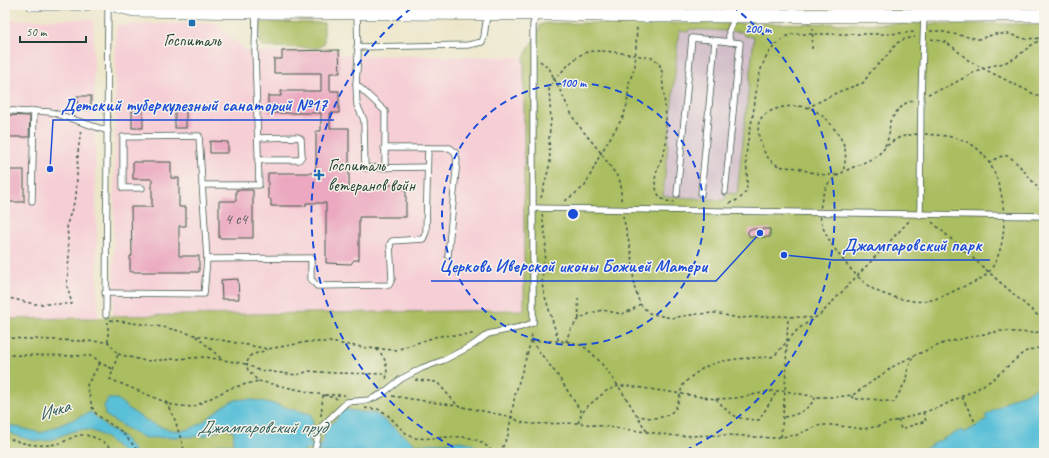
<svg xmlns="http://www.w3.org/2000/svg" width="1049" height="458" viewBox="0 0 1049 458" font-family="Caveat,sans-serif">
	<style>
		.built { fill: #f6cfd6 }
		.industrial { fill: #d1bdc9 }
		.green { fill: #aabd61; stroke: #647d4a; fill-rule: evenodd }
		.water { fill: #5ac0d8; stroke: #3c7e86 }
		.building { fill: #eba8c0 }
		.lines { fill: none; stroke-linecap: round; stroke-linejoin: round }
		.service-casing { stroke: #3e564a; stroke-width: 7 }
		.minor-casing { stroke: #3e564a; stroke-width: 12 }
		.tertiary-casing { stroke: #3e564a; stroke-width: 14 }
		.path { stroke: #3e564a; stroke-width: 1.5; stroke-dasharray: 3 3; stroke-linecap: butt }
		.service { stroke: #fff; stroke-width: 5.5 }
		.minor { stroke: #fff; stroke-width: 11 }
		.tertiary { stroke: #fff; stroke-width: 13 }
		.ring { fill: none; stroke: #1d4ed8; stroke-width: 2; stroke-dasharray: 7 5 }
		.poi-dot { fill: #1f6fb2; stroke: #f7f3e8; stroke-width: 1.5 }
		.labels { text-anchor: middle; stroke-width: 3; stroke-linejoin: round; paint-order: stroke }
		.number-label { font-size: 15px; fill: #525857 }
		.poi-label { font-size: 17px; fill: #1f3d34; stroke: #f7f3e8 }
		.water-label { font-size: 18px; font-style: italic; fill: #2e5e5d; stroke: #f7f3e8 }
		.centre { fill: #1d4ed8; stroke: #f7f3e8; stroke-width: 2 }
		.ring-label { font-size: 12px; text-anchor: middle; font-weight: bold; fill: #1d4ed8; stroke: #f7f3e8; stroke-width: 3; stroke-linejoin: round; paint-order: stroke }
		.leader { fill: none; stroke: #1d4ed8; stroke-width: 1.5 }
		.callout-dot { fill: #1d4ed8; stroke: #f7f3e8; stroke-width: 1.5 }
		.callout-label { font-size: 18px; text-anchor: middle; font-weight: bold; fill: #1d4ed8; stroke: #f7f3e8; stroke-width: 3; stroke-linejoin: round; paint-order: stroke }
	</style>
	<rect width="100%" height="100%" fill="#f7f3e8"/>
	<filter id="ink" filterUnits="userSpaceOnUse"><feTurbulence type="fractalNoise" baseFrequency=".025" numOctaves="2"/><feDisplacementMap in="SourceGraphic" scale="8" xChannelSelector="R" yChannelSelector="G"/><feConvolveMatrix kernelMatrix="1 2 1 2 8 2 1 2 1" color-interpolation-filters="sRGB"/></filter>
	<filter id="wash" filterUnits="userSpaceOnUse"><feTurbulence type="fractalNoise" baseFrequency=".012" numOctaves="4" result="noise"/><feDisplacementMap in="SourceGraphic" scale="16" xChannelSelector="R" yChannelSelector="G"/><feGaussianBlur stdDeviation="0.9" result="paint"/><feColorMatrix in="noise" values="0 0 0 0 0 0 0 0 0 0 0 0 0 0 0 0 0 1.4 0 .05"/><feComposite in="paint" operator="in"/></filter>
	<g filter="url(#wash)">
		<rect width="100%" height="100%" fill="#ece6c9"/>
		<g class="built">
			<polygon points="93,19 98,318 5,319 5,20"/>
			<polygon points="215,23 246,51 358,55 524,57 524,310 113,316 116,25"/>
		</g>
		<polygon class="industrial" points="689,29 742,32 745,36 754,37 737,194 724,200 663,196 679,31"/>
		<g class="green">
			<polygon points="553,5 637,5 632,8 564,8"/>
			<polygon points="260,22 324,23 324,44 318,48 263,47 260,42"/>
			<path d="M 547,23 L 1044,24 L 1044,453 L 5,453 L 5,319 L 98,318 L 113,316 L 524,310 L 524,57 L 538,32 L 540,25 ZM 689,29 L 742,32 L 745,36 L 754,37 L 737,194 L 728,193 L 724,200 L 663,196 L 679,31 L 688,32 Z"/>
		</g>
		<g class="water">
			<path d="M 1044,385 L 1044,453 L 910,453 C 925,451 932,444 945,438 C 950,435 956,433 962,430 L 964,433 L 987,420 L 985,416 L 1011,399 Z"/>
			<path d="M 108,399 L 117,399 C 137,416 171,442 198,425 C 211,418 221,404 236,400 C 257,396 290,410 311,414 L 313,423 L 309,444 L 322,446 L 325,429 L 337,419 L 342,409 L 376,414 L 416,445 L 461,441 L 470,443 L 480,449 L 481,453 L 323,453 L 322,452 L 308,449 L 305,450 L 304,453 L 247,453 L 244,452 L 196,453 L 206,452 L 214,446 L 223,443 L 229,445 L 233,443 L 234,432 L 226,427 L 205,436 L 146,438 L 134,433 L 105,415 L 104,406 Z"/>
			<path d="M 91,412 L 104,425 L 123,437 L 136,453 L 123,453 C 111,440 93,425 74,431 C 63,434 51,442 38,441 C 27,440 15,435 5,431 L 5,424 L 41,433 Z"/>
		</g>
		<g id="blocks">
			<g class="building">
				<polygon points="339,50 340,73 330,73 330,91 339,91 339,113 330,113 330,128 349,128 349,189 371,189 371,185 403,185 403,189 406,192 406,217 359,217 359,260 354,260 351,264 326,263 326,203 306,203 306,206 271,206 271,200 268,197 268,173 316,173 316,131 321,131 321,113 268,113 268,96 281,96 281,91 321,91 321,73 274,73 274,59 282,59 282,51"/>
				<polygon points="77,96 91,96 91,110 78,110"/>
				<rect x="175" y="110" width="11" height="18"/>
				<rect x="132" y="111" width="11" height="17"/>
				<polygon points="5,115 30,116 29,137 5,137"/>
				<polygon points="210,141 228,142 228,153 210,153"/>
				<polygon points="133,162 171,162 171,178 179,178 179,207 186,207 186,226 179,226 179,256 199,256 199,272 130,272 130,256 132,256 131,207 152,207 152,179 133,179"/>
				<rect x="5" y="170" width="19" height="32"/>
				<polygon points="236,190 253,190 253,238 219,238 219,201 236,201"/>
				<polygon points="750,229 770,229 770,237 750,237 748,234 748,231"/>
				<polygon points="238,279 239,299 222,299 221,280"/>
			</g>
		</g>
	</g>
	<g filter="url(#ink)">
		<use href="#blocks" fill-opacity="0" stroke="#3e564a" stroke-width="1"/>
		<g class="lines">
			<g class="service-casing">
				<g id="service">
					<polyline points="858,5 861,16"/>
					<polyline points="357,13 358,55 356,84 357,105 364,120 365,168 427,167"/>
					<polyline points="729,42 729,31 736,15 737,5"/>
					<polyline points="357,47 468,45 482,42 484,37 487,14"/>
					<polyline points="356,84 385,111 385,167"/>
					<polyline points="5,110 25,112 34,111"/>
					<polyline points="258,138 298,137 301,139 302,156 299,160 258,160"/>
					<polyline points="384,148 450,148 455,152 457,160 448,256"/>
					<polyline points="202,185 259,185 255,50 256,12"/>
					<polyline points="142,188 123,188 123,137 199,136 207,259 311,258 311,279 317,286 389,285 392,279 390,244 392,241 423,239 426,232 428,148"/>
					<polyline points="677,194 692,38 740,43 725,192"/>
					<polyline points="701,194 715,41"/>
					<polyline points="32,201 34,111 51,112 108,131"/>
					<polyline points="533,208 1044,216"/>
					<polyline points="920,215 921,96 924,16"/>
					<polyline points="105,293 204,294 207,259"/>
					<polyline points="106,315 108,5"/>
					<polyline points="314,453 320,428 347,402 369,400 382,394 401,379 422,368 444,360 473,345 488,334 521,327 533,323 533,24 537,14"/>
				</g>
			</g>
			<g class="minor-casing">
				<g id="minor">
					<polyline points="32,5 87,5"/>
					<polyline points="641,5 642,16"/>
				</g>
			</g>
			<g class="tertiary-casing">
				<polyline id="tertiary" points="114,5 134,10 256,12 558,14 642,16 1044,15"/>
			</g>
			<g class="path">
				<polyline points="930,31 938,31 979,39 995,34 1008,34 1026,39 1044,38"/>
				<polyline points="931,39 945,42 953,47 968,60 982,68 1044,99"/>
				<polyline points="812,49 813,27"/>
				<polyline points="540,61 549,68 575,121 601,153 619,179 621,184 621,202"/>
				<polyline points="928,94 947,87 982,68 1004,63 1015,58 1033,44 1044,38"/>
				<polyline points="807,108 838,92 863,83 872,70 884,59 897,43 905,39 915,37"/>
				<path d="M 925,134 C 939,135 956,136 969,143 C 1007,163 1015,242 988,273 C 979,282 966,285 956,290 C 942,297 929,303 913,301 C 899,299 881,295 870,287 C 852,274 830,246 822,225 C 818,213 821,195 828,184 C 840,170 859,166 875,157 C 880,154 883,149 888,145 C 899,135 911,134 925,134 Z"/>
				<polyline points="885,146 889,136 890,121 897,111 906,103 913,100"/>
				<path d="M 989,163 C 994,160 1000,155 1007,156 C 1016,158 1036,187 1044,195"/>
				<path d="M 837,175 C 830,175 822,175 815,173 C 809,172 804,170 798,168 C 792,167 785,168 779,166 C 771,163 764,154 762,146 C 759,138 757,130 759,122 C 765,106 799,103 812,109 C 821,114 827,119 833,127 C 846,145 848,150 843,172"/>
				<path d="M 541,198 L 550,163 L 549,138 L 551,120 L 549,89 L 554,79 C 563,71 572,60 582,54 C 595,46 637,56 653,58 L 659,63 L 662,72 C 663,95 668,120 666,143 C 664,159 650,175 657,191 C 659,199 666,202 674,202"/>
				<polyline points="565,201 585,186 601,153 623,117 627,105 629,83 635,66 637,26"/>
				<path d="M 729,203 C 736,201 743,198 746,191 C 749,182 746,167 746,157 C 747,143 750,129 753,115 C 758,82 757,52 791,34 L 887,34 L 916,32"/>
				<polyline points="542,214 546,240 545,253 542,280 543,290 559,342"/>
				<polyline points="623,216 632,256 634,286 640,304 649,313 671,318 697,314 715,313 738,318 779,316 814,318"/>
				<polyline points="932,222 1044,321"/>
				<polyline points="5,297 34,304 72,304 67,286 69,255 67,224 76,197 78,152 81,129"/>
				<polyline points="578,298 579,319"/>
				<polyline points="110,320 163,327 195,335 268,349 308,342 330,342 367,348 396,350 438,336 475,334"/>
				<polyline points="196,336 223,360"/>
				<polyline points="5,338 108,342 118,354 110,379 172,405 193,407 231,388 258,381"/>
				<path d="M 531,341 C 547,342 565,339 580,345 C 601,353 634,411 647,432"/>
				<polyline points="531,341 558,376 582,413"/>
				<polyline points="108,342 108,322"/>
				<polyline points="566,342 570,330 579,319 591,313 602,310 622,314 632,310 640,304"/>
				<path d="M 376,349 C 387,357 388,369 386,381"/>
				<polyline points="118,354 145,361 206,357 246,364 251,355 267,350"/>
				<polyline points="5,355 93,356 100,363 113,369"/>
				<polyline points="100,363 87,385 92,407 97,415 122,432 140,453"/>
				<polyline points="415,380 437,382 458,406"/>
				<polyline points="323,395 338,399"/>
				<polyline points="325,395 345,395"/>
				<polyline points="392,396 458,406 512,417 520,422 531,424 578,423 677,436 730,435 772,438 797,435 812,428 821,425 832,425 864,429 879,426 940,407 977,389 992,380 1023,353 1029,350 1044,347"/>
				<polyline points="851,396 854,399 871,399 894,402 906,381 907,372 913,356"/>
				<polyline points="962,397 976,424"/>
				<path d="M 716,399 C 732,416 734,419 759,420 L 777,391"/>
				<polyline points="166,402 175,420 185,453"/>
				<path d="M 365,408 C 369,409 376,408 380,410 C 392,415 403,436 416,438 C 442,441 474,427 493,453"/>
				<path d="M 636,415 C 649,419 670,421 677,405 C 680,399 680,391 683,385 C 688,378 700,370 707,366 C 727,358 750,358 771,357 L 775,355 L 798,329 L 822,313 L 909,221"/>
				<polyline points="321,416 323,395 258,381 248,370 246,364 258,370 297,375 309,371 333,373 387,374"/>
				<path d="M 784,417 C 798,415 808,410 816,397"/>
				<polyline points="898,420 901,429 926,421 923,412"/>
				<polyline points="578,423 582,413 588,406 606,391 618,386 629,386 716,399 737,398 772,391 785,391 816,397 837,397 853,395 894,366 913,356 944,343 974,336 1000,331 1033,333 1044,331"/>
				<path d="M 5,437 C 22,444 41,448 60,443 C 67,441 76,434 83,435 C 97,436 107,444 118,453"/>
				<polyline points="781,437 785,391 788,317"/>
				<polyline points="500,453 508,435 515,395 531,341 532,332"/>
			</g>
			<use href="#service" class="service"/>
			<use href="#minor" class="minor"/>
			<use href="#tertiary" class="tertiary"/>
		</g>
	</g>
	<g class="ring">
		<circle cx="573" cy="214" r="131"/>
		<path d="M464 452A262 262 0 0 1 414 6M732 6A262 262 0 0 1 682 452"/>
	</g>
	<g class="poi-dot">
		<rect x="188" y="19" width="8" height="8" rx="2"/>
		<path d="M317 169h4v4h4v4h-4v4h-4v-4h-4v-4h4z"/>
	</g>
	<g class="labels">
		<g class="number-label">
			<text x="236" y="224">4 с4</text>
		</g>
		<g class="poi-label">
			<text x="192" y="46">Госпиталь</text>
			<text x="328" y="171" text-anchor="start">Госпиталь<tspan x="328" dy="20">ветеранов войн</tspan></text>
		</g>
		<g class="water-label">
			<text transform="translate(54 410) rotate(-18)" y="6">Ичка</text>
			<text x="262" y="433">Джамгаровский пруд</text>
		</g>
	</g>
	<circle cx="573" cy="214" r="6" class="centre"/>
	<g class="ring-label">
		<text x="758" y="33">200 m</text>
		<text x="573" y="87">100 m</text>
	</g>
	<path class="leader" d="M50 169L53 120H334M784 255L834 260H990M760 233L716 281H431"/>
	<g class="callout-dot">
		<circle cx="50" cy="169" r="4"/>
		<circle cx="784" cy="255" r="4"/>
		<circle cx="760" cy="233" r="4"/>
	</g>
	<g class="callout-label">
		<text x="194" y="111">Детский туберкулезный санаторий №17</text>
		<text x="912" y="251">Джамгаровский парк</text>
		<text x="573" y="272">Церковь Иверской иконы Божией Матери</text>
	</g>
	<rect width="1049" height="458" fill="none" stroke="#f7f3e8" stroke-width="20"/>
	<path d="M20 36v6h66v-6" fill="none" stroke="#1f3d34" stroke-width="2"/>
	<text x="26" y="36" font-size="12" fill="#1f3d34" stroke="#f7f3e8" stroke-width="3" paint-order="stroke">50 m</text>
</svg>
